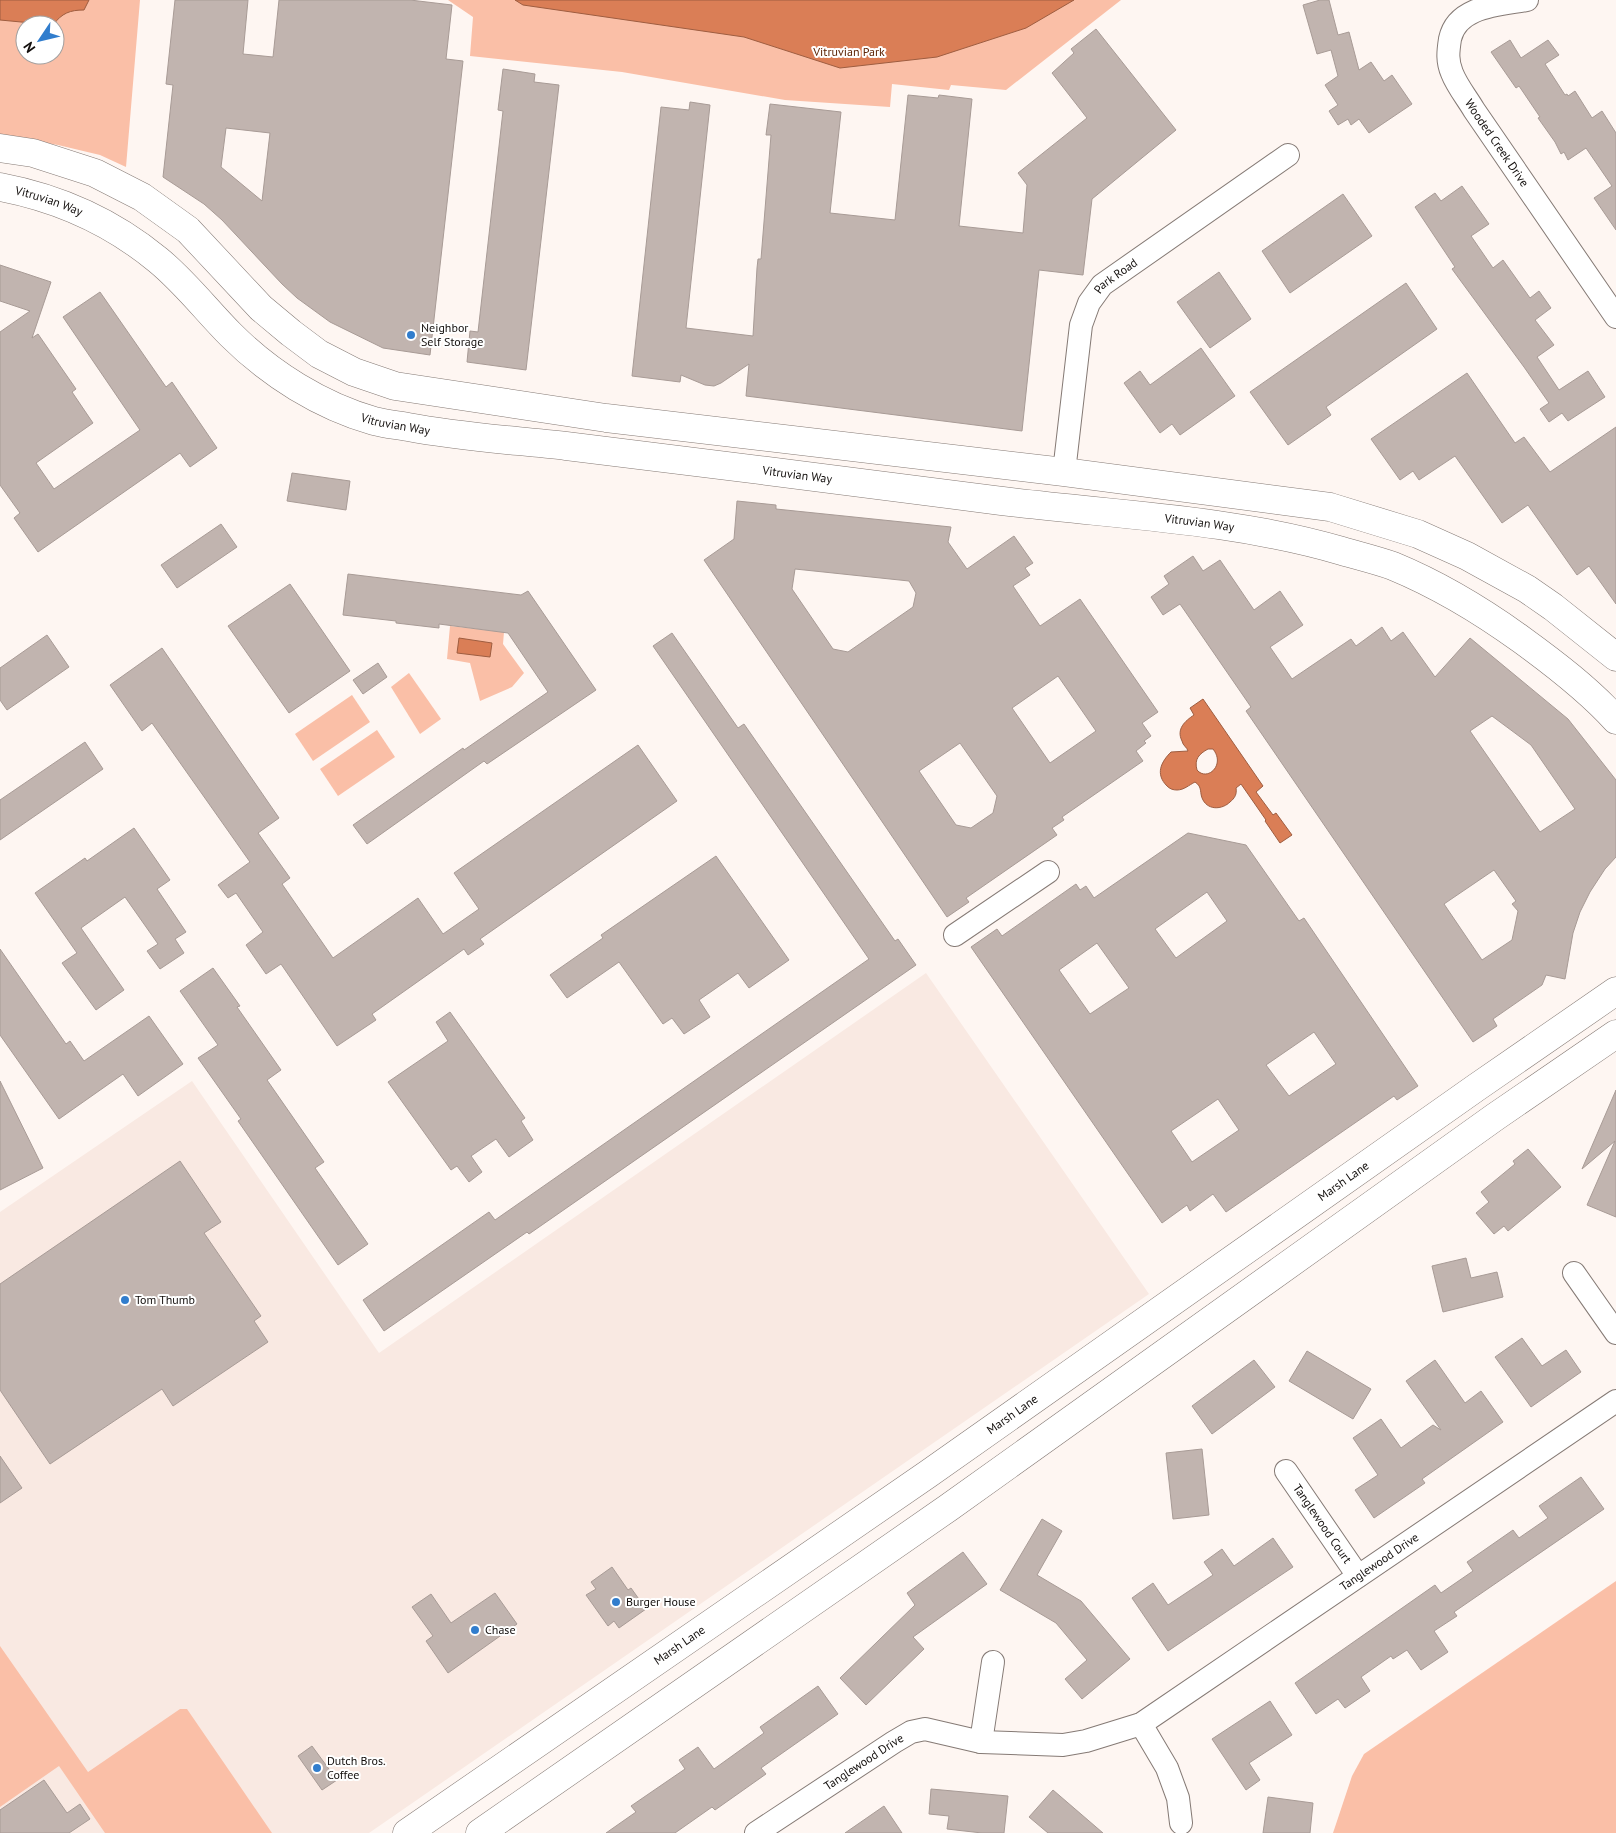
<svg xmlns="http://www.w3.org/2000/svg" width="1616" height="1833" viewBox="0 0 1616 1833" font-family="'PT Sans',sans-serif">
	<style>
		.built { fill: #f9e9e2 }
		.green { fill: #fabfa7; fill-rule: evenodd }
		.water { fill: #da7e56; stroke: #9e5d40; fill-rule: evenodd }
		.building { fill: #c1b4af; stroke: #a89b96; fill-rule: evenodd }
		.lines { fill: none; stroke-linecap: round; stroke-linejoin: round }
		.minor-casing { stroke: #857a75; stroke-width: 24 }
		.major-casing { stroke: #857a75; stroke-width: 29 }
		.minor { stroke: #fff; stroke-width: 22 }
		.major { stroke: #fff; stroke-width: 28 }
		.poi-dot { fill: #317dcd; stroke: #fff; stroke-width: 2 }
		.labels { text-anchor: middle; stroke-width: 4; stroke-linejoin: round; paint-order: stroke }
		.park-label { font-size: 12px; fill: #5d2304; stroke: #fff }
		.street-label { font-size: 12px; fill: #130f0d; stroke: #fff }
		.poi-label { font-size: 12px; fill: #130f0d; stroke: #fff; text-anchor: start }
	</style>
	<rect width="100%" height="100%" fill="#fef6f2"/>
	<polygon class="built" points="926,973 1149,1294 369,1833 0,1833 0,1212 192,1081 379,1353"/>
	<g class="green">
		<path d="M 0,0 L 140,0 L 126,167 L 100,155 L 58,145 L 0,135 ZM 25,25 L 55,25 L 55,55 L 25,55 Z"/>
		<polygon points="448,0 1121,0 1006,90 951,85 949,90 892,84 890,107 785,100 622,72 470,56 473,17"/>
		<polygon points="450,626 504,632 503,644 524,673 512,687 480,701 470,663 447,659"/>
		<polygon points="409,673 441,719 420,734 391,687"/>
		<polygon points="352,695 370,722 313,761 295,734"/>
		<polygon points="377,730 395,757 338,796 320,769"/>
		<polygon points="1616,1581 1616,1833 1333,1833 1352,1776 1364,1754"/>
		<polygon points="0,1646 88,1772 180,1709 187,1709 272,1833 105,1833 59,1766 0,1807"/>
	</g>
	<g class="water">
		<path d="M 0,0 L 89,0 L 84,10 C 70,10 62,13 53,25 L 0,20 Z"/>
		<polygon points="515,0 1074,0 1026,28 937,57 840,68 744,37 523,5"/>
		<polygon points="459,638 492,643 490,657 457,653"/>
		<path d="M 1203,699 L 1263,786 L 1256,792 L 1273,815 L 1276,813 L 1292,835 L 1280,843 L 1265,821 L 1266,820 L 1241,784 L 1236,788 C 1237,794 1235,798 1230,802 C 1223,809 1209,811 1203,800 C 1199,793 1203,787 1195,782 C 1189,785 1184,790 1177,790 C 1173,790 1170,789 1167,786 C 1155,774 1161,762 1171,752 L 1188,751 C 1187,747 1183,746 1182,741 C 1176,729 1185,721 1194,715 L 1190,708 ZM 1208,749 L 1213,749 C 1226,765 1207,782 1197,770 C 1194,759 1199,754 1208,749 Z"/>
	</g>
	<g class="building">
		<path d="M 175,0 L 248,0 L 243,54 L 273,57 L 279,0 L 410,0 L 452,5 L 446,59 L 463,61 L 430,355 L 383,348 L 330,322 L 297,298 L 282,284 L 222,220 L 204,204 L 163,177 L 173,85 L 166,84 ZM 226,128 L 270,133 L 262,201 L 221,167 Z"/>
		<polygon points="1320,0 1329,0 1338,35 1349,32 1359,70 1371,62 1384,81 1392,75 1412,104 1369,133 1359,119 1351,125 1348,119 1338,125 1329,111 1338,105 1325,85 1338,76 1331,50 1317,54 1303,5"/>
		<polygon points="1096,29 1176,130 1092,199 1083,275 1039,270 1022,431 746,396 749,364 721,383 714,386 705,385 681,375 680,382 632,376 661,107 689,110 690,102 710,105 686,328 753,336 757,268 758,259 761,259 771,135 766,135 770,104 841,112 830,213 895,220 908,95 938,98 939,95 972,99 959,226 1023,233 1027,185 1018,173 1087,118 1052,73 1074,53 1071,49"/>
		<polygon points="1510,40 1521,58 1548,40 1559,55 1545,64 1565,95 1567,94 1568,96 1575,91 1592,118 1602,111 1616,133 1616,230 1594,198 1612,186 1586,148 1568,160 1564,152 1561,154 1555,142 1538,118 1540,117 1519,86 1516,88 1491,52"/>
		<polygon points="503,69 535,74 534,82 559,85 526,370 467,362 470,331 478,332 503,111 498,110"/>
		<polygon points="1462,186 1489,224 1471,236 1493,268 1503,260 1530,298 1539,291 1551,308 1535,320 1554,345 1537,357 1559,390 1588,371 1605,397 1568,421 1562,413 1549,422 1540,409 1549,403 1524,367 1452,269 1455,267 1415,207 1435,193 1441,201"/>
		<polygon points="1343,194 1372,236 1290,293 1262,251"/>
		<polygon points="0,265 51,282 32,338 38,334 76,389 72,392 93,423 36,463 54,489 140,430 63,317 100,292 166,387 172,382 217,448 190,467 180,453 38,552 14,518 20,513 0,485 0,332 30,311 0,301"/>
		<polygon points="1219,272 1251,319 1210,348 1177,302"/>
		<polygon points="1406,283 1437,329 1326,407 1331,415 1288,445 1250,392"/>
		<polygon points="1201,348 1235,396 1180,435 1172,424 1160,433 1124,383 1140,371 1150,385"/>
		<polygon points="1467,373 1515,443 1524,437 1550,472 1616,427 1616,604 1589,566 1577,575 1528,505 1502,523 1455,456 1419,480 1413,471 1400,480 1371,439"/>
		<polygon points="292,473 350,481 346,510 287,501"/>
		<path d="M 737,501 L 776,505 L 776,509 L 951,527 L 948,542 L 967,569 L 1014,536 L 1033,563 L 1025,568 L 1030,575 L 1013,586 L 1040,626 L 1080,599 L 1158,712 L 1142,723 L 1151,736 L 1144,741 L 1146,743 L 1136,751 L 1143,761 L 1062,817 L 1064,820 L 1052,828 L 1057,835 L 966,898 L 969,902 L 947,917 L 704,560 L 734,539 ZM 795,569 L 909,581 L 916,593 L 913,607 L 848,652 L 833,649 L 792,589 ZM 1058,676 L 1096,731 L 1050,763 L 1012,708 ZM 960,743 L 997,796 L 993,813 L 971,828 L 956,825 L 919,771 Z"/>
		<polygon points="221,524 237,547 177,588 161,565"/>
		<path d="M 1193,556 L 1203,571 L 1220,560 L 1254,610 L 1280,591 L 1303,625 L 1270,647 L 1292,679 L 1351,639 L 1356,646 L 1382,627 L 1391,641 L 1403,632 L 1435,677 L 1470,638 L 1568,719 L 1616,780 L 1616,857 L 1605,869 L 1590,892 L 1580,912 L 1573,933 L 1565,979 L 1546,975 L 1542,985 L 1493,1019 L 1497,1026 L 1473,1042 L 1246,711 L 1251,707 L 1180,604 L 1163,615 L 1151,597 L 1169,584 L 1164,576 ZM 1492,716 L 1531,745 L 1575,809 L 1540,832 L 1470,731 ZM 1494,870 L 1516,901 L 1512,904 L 1518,911 L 1512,940 L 1482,960 L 1444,904 Z"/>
		<polygon points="348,574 521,595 528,591 596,690 487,764 484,761 367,844 353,825 463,748 464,750 548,692 508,633 439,624 439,628 396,623 396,621 343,615"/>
		<polygon points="290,584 350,671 289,713 228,626"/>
		<polygon points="672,633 738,728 744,724 895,941 898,939 916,965 529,1234 527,1232 384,1331 363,1300 489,1212 495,1220 869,959 653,646"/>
		<polygon points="47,635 69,667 7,710 0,700 0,668"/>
		<polygon points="162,648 279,818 258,833 290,878 282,884 333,958 418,898 443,934 479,909 454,873 638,745 677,801 480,939 484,944 468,955 464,949 372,1014 376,1020 337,1046 281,964 266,974 246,945 263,932 236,893 228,898 218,885 250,862 152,723 142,731 110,685"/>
		<polygon points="378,663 387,677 363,694 353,680"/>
		<polygon points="85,742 103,769 0,840 0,800"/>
		<polygon points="134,828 170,880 157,889 186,932 175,939 184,953 160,969 147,951 158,944 125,897 81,928 124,990 96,1010 62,963 77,953 35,893 85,858 87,861"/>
		<path d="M 1188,833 L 1246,845 L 1299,921 L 1304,918 L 1418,1086 L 1397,1100 L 1394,1096 L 1226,1212 L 1213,1194 L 1190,1211 L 1187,1205 L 1162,1223 L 971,947 L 997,929 L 1002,936 L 1076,884 L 1080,890 L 1086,886 L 1094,898 ZM 1207,892 L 1227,921 L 1176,958 L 1155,929 ZM 1097,943 L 1129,988 L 1090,1014 L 1059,970 ZM 1314,1032 L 1336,1064 L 1289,1096 L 1266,1065 ZM 1218,1099 L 1239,1130 L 1192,1162 L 1171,1131 Z"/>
		<polygon points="716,856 789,960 749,988 738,973 699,1000 710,1017 684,1034 672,1018 663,1024 619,962 567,998 550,975 603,938 601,935"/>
		<polygon points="0,949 66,1044 70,1041 84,1061 149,1016 183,1064 138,1096 123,1074 59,1119 0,1035"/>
		<polygon points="213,968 240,1006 237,1007 281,1070 267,1080 324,1162 315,1168 368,1244 338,1265 238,1121 241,1119 198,1058 218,1045 180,991"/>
		<polygon points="450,1012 525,1118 521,1121 533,1140 509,1157 496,1139 471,1156 482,1172 469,1182 457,1166 451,1170 388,1082 448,1041 436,1022"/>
		<polygon points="0,1081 43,1168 0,1190"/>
		<polygon points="1616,1090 1616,1217 1587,1205 1615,1141 1582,1169"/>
		<polygon points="1528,1149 1561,1187 1508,1231 1504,1226 1494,1234 1476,1213 1489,1202 1481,1192 1515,1164 1513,1161"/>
		<polygon points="180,1161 221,1222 204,1233 261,1316 254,1321 268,1342 173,1406 162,1389 50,1464 0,1390 0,1284"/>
		<polygon points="1466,1258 1471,1278 1497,1272 1503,1297 1443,1312 1432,1266"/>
		<polygon points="1522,1338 1542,1366 1566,1350 1581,1372 1531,1407 1495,1357"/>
		<polygon points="1307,1351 1371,1389 1353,1419 1289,1381"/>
		<polygon points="1254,1360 1275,1387 1212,1434 1192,1406"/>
		<polygon points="1435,1360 1465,1403 1481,1391 1503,1422 1422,1479 1425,1483 1374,1518 1355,1490 1378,1475 1353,1438 1381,1419 1401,1448 1433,1425 1441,1430 1406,1381"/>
		<polygon points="1202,1449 1209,1515 1173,1519 1166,1453"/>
		<polygon points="0,1456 22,1488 0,1503"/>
		<polygon points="1581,1477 1604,1509 1454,1612 1457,1616 1434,1631 1448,1652 1421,1670 1407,1650 1393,1659 1391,1656 1361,1677 1370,1691 1345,1708 1338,1699 1316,1714 1295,1683 1435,1585 1441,1593 1473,1571 1467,1562 1513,1530 1519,1538 1548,1518 1539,1506"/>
		<polygon points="1042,1519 1062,1531 1037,1575 1081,1601 1130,1659 1082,1699 1065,1679 1087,1660 1056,1623 1000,1590"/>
		<polygon points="1273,1538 1293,1567 1168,1651 1132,1598 1153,1583 1168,1605 1213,1575 1204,1562 1222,1549 1234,1566"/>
		<polygon points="963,1552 987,1584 913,1637 924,1649 866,1705 840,1678 915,1605 907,1593"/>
		<polygon points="612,1567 628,1590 631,1588 646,1609 619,1628 614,1621 608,1626 586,1595 596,1589 591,1582"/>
		<polygon points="495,1593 517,1624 448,1673 426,1641 433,1636 412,1607 431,1594 451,1623"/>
		<polygon points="818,1686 838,1714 761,1768 766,1774 715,1810 712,1807 675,1833 606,1833 636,1812 631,1806 685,1769 679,1760 698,1747 714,1769 764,1733 760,1727"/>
		<polygon points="1270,1701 1292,1735 1249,1763 1260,1780 1246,1790 1212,1739"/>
		<polygon points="312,1746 337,1780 322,1790 298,1756"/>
		<polygon points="44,1780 67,1813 80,1804 90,1819 69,1833 0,1833 0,1810"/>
		<polygon points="931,1789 1008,1796 1004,1833 982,1833 947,1829 949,1816 929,1814"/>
		<polygon points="1053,1790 1103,1833 1048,1833 1029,1817"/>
		<polygon points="1268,1797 1313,1803 1310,1833 1263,1833"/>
		<polygon points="884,1806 902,1833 845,1833"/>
	</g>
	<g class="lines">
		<g class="minor-casing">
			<g id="minor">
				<path id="s1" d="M 1527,0 C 1499,5 1457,6 1450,39 C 1448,52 1447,61 1452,73 C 1457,86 1467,98 1474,110 L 1616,317"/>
				<path id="s2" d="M 1064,472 L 1081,325 L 1089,303 L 1102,285 L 1288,155"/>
				<polyline points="955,935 1048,872"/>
				<polyline points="1574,1273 1616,1333"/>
				<path id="s3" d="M 1286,1471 L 1358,1576"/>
				<polyline points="1141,1724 1167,1768 1178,1798 1181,1823"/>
				<polyline points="981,1742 993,1662"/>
				<path id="s4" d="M 756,1833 L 894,1742 L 911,1732 L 925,1729 L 981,1742 L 1063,1745 L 1086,1741 L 1141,1724 L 1616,1401"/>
			</g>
		</g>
		<g class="major-casing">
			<g id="major">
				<polyline points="0,148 33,153 95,173 142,197 188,230 261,308 291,333 319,354 354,372 395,386 606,418 1064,472 1330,507 1418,534 1467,556 1527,589 1553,607 1616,657"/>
				<path id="s5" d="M 0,187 C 58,198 112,222 158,260 C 185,282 207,311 231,335 C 270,374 321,406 374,421 C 385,424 397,425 408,427 C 460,437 513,440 566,446 C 709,463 851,482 994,500 C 1110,515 1230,518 1342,551 C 1359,556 1376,560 1393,566 C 1439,585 1482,611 1522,640 C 1555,664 1589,690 1616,720"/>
				<path id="s6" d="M 407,1833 L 928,1474 L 1477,1087 L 1616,991"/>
				<polyline points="480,1833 948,1508 1495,1117 1616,1034"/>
			</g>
		</g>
		<use href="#minor" class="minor"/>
		<use href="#major" class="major"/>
	</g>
	<g class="poi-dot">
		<circle cx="411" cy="335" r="5"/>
		<circle cx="125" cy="1300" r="5"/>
		<circle cx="616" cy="1602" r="5"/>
		<circle cx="475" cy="1630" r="5"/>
		<circle cx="317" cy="1768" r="5"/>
	</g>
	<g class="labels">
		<g class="park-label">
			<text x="849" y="56">Vitruvian Park</text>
		</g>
		<g class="street-label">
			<text dy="4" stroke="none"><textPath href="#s1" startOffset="210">Wooded Creek Drive</textPath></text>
			<text dy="4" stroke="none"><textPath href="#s5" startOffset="51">Vitruvian Way</textPath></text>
			<text dy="4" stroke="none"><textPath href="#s2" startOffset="210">Park Road</textPath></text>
			<text dy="4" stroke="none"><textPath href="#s5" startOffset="471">Vitruvian Way</textPath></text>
			<text dy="4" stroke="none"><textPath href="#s5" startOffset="876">Vitruvian Way</textPath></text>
			<text dy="4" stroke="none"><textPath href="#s5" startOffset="1281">Vitruvian Way</textPath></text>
			<text dy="4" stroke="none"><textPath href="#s6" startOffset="1141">Marsh Lane</textPath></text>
			<text dy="4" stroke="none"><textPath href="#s6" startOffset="736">Marsh Lane</textPath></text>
			<text dy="4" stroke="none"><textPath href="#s3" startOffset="64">Tanglewood Court</textPath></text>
			<text dy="4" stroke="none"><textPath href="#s4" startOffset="708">Tanglewood Drive</textPath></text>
			<text dy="4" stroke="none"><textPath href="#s6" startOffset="331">Marsh Lane</textPath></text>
			<text dy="4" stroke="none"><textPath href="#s4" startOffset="129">Tanglewood Drive</textPath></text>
		</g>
		<g class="poi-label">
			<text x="421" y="332">Neighbor<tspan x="421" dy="14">Self Storage</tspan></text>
			<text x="135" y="1304">Tom Thumb</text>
			<text x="626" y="1606">Burger House</text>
			<text x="485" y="1634">Chase</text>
			<text x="327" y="1765">Dutch Bros.<tspan x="327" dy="14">Coffee</tspan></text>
		</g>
	</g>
	<g transform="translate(40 40) rotate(235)"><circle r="24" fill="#ffffff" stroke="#a19f9e"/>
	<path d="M0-4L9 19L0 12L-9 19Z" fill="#317dcd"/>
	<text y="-8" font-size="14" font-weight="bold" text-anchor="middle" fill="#130f0d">N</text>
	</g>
</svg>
